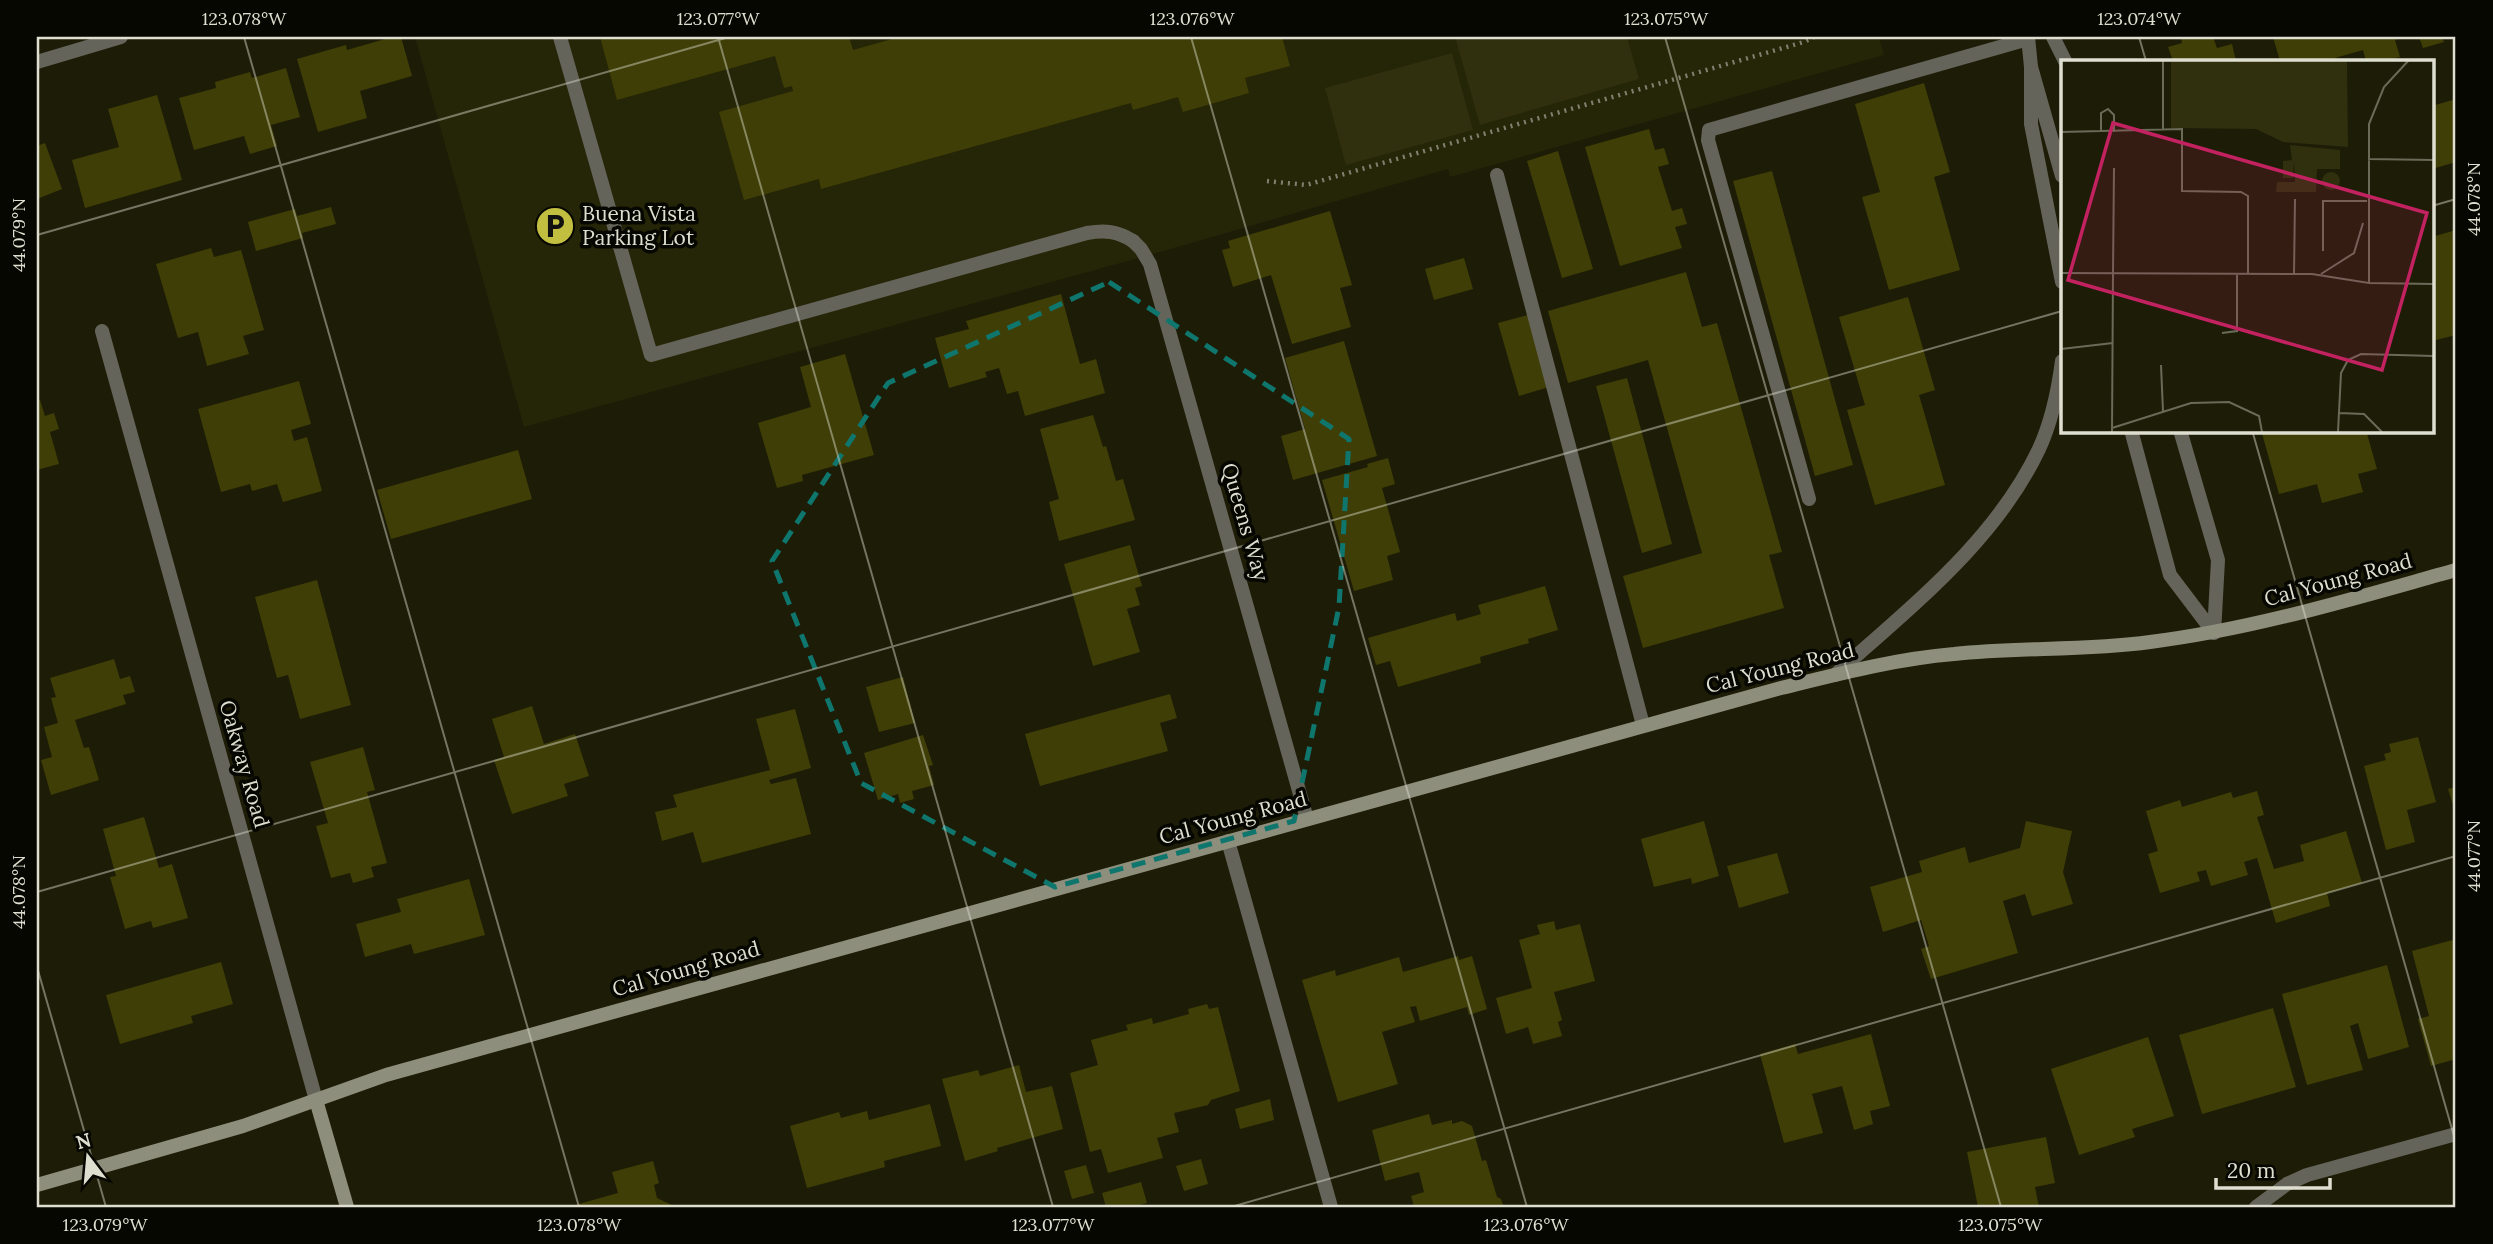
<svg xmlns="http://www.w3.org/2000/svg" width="2493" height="1244" viewBox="0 0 2493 1244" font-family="Lora,serif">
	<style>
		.built { fill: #252507 }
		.green { fill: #302f0e }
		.building { fill: #3f3e06 }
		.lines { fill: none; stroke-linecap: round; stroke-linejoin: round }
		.path { stroke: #80806f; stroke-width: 4.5; stroke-dasharray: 2 5; stroke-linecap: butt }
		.service { stroke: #64645a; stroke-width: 14 }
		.minor { stroke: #64645a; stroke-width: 14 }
		.tertiary { stroke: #64645a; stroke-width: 14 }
		.secondary { stroke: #8e8e7d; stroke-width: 14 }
		.marked { fill: none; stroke: #0f766e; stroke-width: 5; stroke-dasharray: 14 9; stroke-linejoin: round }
		.ticks { fill: none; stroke: #dedfd1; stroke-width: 2; stroke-opacity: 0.45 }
		.labels { text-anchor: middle; stroke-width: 7; stroke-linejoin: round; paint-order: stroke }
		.poi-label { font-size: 21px; fill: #dedfd1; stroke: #070701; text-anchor: start }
		.street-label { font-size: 21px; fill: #dedfd1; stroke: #070701 }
		.inset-road { fill: none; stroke: #6a6a58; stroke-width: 2 }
		.view { fill: #c32261; fill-opacity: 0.15; stroke: #c32261; stroke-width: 3.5 }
		.inset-edge { fill: none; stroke: #dedfd1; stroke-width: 3.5 }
		.neatline { fill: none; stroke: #dedfd1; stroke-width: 2.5 }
		.ticks-label { font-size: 18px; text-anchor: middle; fill: #dedfd1 }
	</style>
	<rect width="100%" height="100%" fill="#1d1c07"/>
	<polygon class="built" points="415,37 1879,37 1884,55 1450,177 1448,169 1146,256 524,427"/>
	<g class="green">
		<polygon points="1455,37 1627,37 1639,79 1480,125"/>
		<polygon points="1452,53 1473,130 1346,165 1325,88"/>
	</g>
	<g class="building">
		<polygon points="392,37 401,37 412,76 360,91 367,118 318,132 297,59 346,45 347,50"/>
		<polygon points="600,37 849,37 853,50 899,37 1282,37 1290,66 1245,78 1249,93 1183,112 1178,97 1133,110 1131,103 821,189 819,179 744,200 719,112 793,91 792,86 784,88 775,56 617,100"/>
		<polygon points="2181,37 2213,37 2217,48 2232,44 2236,61 2173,61 2168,47 2182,43"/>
		<polygon points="2273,37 2404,37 2395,40 2400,57 2384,61 2366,61 2363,50 2335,58 2336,61 2280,61"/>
		<polygon points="2419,37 2442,37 2444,42 2423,48"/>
		<polygon points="286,68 300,117 271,125 277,146 250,154 244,136 194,150 179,98 216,88 215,82 250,72 252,78"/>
		<polygon points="1924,83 1950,172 1934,177 1960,270 1889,290 1862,197 1880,192 1855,104"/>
		<polygon points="157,95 182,180 85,208 72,160 119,147 108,109"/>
		<polygon points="2456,99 2456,162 2432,169 2432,106"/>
		<polygon points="1649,129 1655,150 1664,148 1669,164 1658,167 1672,211 1682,208 1687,224 1675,227 1682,248 1620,266 1585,147"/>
		<polygon points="45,143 62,189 37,199 37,146"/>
		<polygon points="1558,151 1593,269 1562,278 1527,161"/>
		<polygon points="1772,171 1853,465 1815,476 1733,181"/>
		<polygon points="331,207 336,224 302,233 303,238 256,251 248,222 295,209 297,216"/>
		<polygon points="1330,211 1352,285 1340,288 1351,327 1292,344 1271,275 1233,287 1222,250 1230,248 1228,241"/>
		<polygon points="2456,230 2456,335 2432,341 2432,237"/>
		<polygon points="211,248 214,257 241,250 264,330 243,336 249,354 207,366 198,332 178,338 156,264"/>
		<polygon points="1464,258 1473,289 1434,300 1425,269"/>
		<polygon points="1686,272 1702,327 1717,323 1782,552 1769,555 1784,608 1643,648 1623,576 1702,553 1648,360 1568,383 1548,311"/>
		<polygon points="1061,294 1080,364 1096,359 1105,393 1025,416 1018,391 1007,394 999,368 985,372 987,377 949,388 935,338 969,329 966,321"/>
		<polygon points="1908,297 1935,390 1919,395 1945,485 1875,505 1847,410 1865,405 1839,317"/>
		<polygon points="1528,315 1549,387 1519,396 1498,323"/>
		<polygon points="1344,341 1377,456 1293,480 1281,436 1305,429 1285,358"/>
		<polygon points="845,354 874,455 802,475 803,481 777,488 758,423 811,407 800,367"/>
		<polygon points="1627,378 1672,544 1642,553 1596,386"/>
		<polygon points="299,381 311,424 291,430 294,441 307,437 322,491 283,502 277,484 252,491 250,484 221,492 198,409"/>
		<polygon points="40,400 45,416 54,413 59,429 50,432 59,464 37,470 37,401"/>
		<polygon points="1093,415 1103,447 1106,446 1116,481 1123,479 1135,520 1059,541 1049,502 1059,499 1040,429"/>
		<polygon points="2261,430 2366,430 2377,469 2358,474 2363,492 2322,503 2317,484 2279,494"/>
		<polygon points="518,450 532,499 391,539 377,490"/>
		<polygon points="1388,458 1395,484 1382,488 1400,552 1387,556 1393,580 1354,591 1322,480 1368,467 1367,464"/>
		<polygon points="1130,545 1142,586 1135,588 1140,605 1127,609 1140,652 1093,666 1064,564"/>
		<polygon points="317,580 351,705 300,719 288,675 277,678 255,597"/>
		<polygon points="1545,586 1558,630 1528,639 1529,643 1480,657 1481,663 1398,687 1390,661 1376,665 1368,638 1455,613 1457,621 1481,614 1478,605"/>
		<polygon points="114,659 120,679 130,676 135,692 123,695 126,704 75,720 84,748 89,747 99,780 51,795 41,760 52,757 44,727 58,723 51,698 56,697 50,678"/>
		<polygon points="903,677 915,723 879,732 866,687"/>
		<polygon points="1170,694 1177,718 1160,723 1168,751 1040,786 1025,734"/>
		<polygon points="532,706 544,744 575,734 589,776 564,784 568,796 512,814 494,760 504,757 492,719"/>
		<polygon points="795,709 811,768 769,780 771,784 796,778 811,834 702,863 693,832 662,841 655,812 677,807 673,795 770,770 756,719"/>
		<polygon points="923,735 933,765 929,766 934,785 912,791 914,799 900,803 898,794 878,800 864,753"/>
		<polygon points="2418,737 2436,802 2407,810 2415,842 2386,850 2364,766 2386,760 2384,754 2391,752 2389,744"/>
		<polygon points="363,747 375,790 367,792 387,863 371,867 374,877 353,883 350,873 331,878 316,826 328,823 310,762"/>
		<polygon points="2456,787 2456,815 2448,789"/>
		<polygon points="2257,791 2264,815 2257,817 2274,869 2304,861 2300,845 2346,831 2362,883 2327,893 2330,906 2276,923 2257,858 2244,862 2248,875 2211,886 2206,870 2197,872 2200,881 2160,893 2148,854 2158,851 2146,811 2180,800 2182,807 2231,792 2233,798"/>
		<polygon points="144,817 159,868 172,864 188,918 153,928 151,921 125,929 110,877 116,876 103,829"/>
		<polygon points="1704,821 1719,876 1692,884 1691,878 1654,887 1641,839"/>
		<polygon points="2026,821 2072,831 2063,872 2073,904 2032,916 2025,894 2003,901 2018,953 1931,979 1921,949 1929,946 1921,920 1883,932 1870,887 1922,872 1919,861 1965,847 1969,863 2020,848"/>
		<polygon points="1777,853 1789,893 1739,908 1727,866"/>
		<polygon points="469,879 485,935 414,954 411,944 365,957 356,924 401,912 397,899"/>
		<polygon points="1554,921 1556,930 1580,924 1595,981 1554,992 1562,1020 1558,1022 1562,1036 1533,1044 1528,1027 1506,1034 1496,998 1532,988 1519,940 1540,934 1537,925"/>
		<polygon points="2456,939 2456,1059 2431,1066 2418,1019 2429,1016 2412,951"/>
		<polygon points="1458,956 1459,960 1472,956 1487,1009 1469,1015 1467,1007 1420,1021 1416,1006 1410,1007 1415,1022 1382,1032 1398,1084 1338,1102 1302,980 1335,970 1336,976 1399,957 1403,972"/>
		<polygon points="221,962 233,1004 191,1016 193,1023 120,1044 106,995"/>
		<polygon points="2387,965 2409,1047 2368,1059 2358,1023 2350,1026 2363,1070 2307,1085 2282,994"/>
		<polygon points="1207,1004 1209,1009 1218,1007 1240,1091 1211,1100 1208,1105 1174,1113 1179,1132 1157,1138 1163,1158 1108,1173 1101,1149 1090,1152 1070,1073 1098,1065 1091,1040 1128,1030 1126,1025 1152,1018 1153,1024 1189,1014 1188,1009"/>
		<polygon points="2273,1008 2296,1087 2202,1114 2179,1035"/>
		<polygon points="1871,1034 1890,1106 1870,1111 1873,1124 1854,1130 1842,1086 1812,1094 1823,1133 1784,1143 1760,1054 1795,1044 1798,1054"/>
		<polygon points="2148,1037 2174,1116 2132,1129 2135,1137 2079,1155 2051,1069"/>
		<polygon points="1019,1065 1026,1092 1052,1086 1063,1129 997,1148 998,1151 965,1161 942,1079 978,1070 980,1076"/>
		<polygon points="1270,1099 1274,1120 1240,1129 1235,1109"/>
		<polygon points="930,1104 941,1146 884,1161 885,1167 807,1188 790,1126 839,1112 841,1118 867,1111 869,1120"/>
		<polygon points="1429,1114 1432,1125 1452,1120 1452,1124 1462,1121 1472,1126 1482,1161 1486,1160 1497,1197 1501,1199 1504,1207 1414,1207 1411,1196 1424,1192 1419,1172 1385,1181 1372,1130"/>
		<polygon points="2046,1137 2055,1183 2035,1187 2039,1207 1978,1207 1967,1152"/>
		<polygon points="1201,1159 1208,1184 1184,1191 1176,1166"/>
		<polygon points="653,1161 659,1183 654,1185 657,1198 676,1207 568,1207 618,1193 612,1172"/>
		<polygon points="1086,1165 1094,1193 1072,1199 1064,1171"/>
		<polygon points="1141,1182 1147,1203 1132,1207 1106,1207 1102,1193"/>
	</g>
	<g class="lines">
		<polyline class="path" points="1267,181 1306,185 1804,42 1814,37"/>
		<g class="service">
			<path d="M 560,37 L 651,355 L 1087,233 C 1105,230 1117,231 1133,241"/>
			<polyline points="1497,175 1643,725"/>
			<polyline points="1809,499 1708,140 1709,130 2028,39"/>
		</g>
		<g class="minor">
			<polyline points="37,62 121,37"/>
			<polyline points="1133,241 1141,249 1150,264 1307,819"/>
			<polyline points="102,331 316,1100"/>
			<polyline points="1228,841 1331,1207"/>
			<polyline points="2256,1207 2287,1184 2307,1175 2456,1134"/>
		</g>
		<g class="tertiary">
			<polyline points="2028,37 2031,67 2062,176"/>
			<polyline points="2053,37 2065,61"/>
			<polyline points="2031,67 2031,124 2062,282"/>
			<polyline points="2131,430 2170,575 2214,633"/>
			<polyline points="2180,430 2218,560 2214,633"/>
			<path d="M 1835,675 C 1910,607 1995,542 2039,449 C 2052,421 2058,391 2062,361"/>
		</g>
		<g class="secondary">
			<polyline points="316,1100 347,1207"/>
			<path d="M 37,1185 L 243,1126 L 386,1075 L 1781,688 C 1838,674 1895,659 1954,654 C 2019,647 2085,651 2150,642 C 2254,629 2355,598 2456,570"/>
		</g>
	</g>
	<path class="marked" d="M 1109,282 L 1349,439 L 1339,607 L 1294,821 L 1055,887 L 861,783 L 772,561 L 888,383 Z"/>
	<path class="ticks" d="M 244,37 L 579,1207M 718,37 L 1053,1207M 1191,37 L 1527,1207M 1665,37 L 2001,1207M 2139,37 L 2146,61M 2432,206 L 2456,199M 37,235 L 729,37M 2252,430 L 2456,1143M 37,892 L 2062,311M 37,967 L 106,1207M 1231,1207 L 2456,856"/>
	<defs>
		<g id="parking-disc" transform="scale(2.0125)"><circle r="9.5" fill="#c1be40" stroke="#070701"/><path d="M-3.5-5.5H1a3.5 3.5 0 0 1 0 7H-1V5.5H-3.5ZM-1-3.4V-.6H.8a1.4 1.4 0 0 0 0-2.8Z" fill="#111"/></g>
	</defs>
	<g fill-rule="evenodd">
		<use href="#parking-disc" x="555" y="226"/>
	</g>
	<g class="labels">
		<g class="poi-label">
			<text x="582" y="221">Buena Vista<tspan x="582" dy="24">Parking Lot</tspan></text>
		</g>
		<g class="street-label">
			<text transform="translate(1245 522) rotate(74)" y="7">Queens Way</text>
			<text transform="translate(2338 580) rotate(-15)" y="7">Cal Young Road</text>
			<text transform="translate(1780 668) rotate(-14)" y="7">Cal Young Road</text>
			<text transform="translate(244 764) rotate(74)" y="7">Oakway Road</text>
			<text transform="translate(1233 818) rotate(-15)" y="7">Cal Young Road</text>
			<text transform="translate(686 969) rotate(-16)" y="7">Cal Young Road</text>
		</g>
	</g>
	<g transform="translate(2061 60)">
		<rect width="373" height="373" fill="#1d1c07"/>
		<path d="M 110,0 L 286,0 L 287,87 L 222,82 L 195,69 L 110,68 ZM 229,85 L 279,90 L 279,109 L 256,109 L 255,132 L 215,132 L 216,122 L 234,122 L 233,102 L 232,118 L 222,118 L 222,101 L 231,100 ZM261 121a9 9 0 1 1 18 0a9 9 0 1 1-18 0Z" fill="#302f0e"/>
		<path class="inset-road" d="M 102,69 L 102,0M 0,72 L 121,69 L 121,131 L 180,132 L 187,136 L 187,213M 40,72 L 40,53 L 47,49 L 53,55 L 53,72M 307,99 L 373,100M 262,191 L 262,141 L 306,141M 0,213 L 251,214 L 308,223 L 373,224M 52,213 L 53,108M 233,214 L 234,139M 260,214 L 293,193 L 302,163M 308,222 L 308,137M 308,223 L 308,64 L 323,27 L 348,0M 161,273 L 176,271 L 176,214M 0,289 L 52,283M 100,305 L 102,351M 278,353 L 303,354 L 321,372M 51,368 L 130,343 L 168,342 L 198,356 L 201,372M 51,372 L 52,213M 277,372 L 280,313 L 287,300 L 300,294 L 373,296"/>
		<path class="view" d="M 52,63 L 366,153 L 321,310 L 7,220 Z"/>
		<rect width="373" height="373" class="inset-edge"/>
	</g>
	<rect width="2493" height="1244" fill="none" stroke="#070701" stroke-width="77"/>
	<g transform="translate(88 1157) rotate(344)" stroke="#070701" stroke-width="5" paint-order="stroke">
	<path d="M0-5L12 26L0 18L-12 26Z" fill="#dedfd1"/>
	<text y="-10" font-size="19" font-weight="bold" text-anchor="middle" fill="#dedfd1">N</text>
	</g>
	<path d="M2216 1178v10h114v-10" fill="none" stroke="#dedfd1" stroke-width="3.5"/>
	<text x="2227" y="1178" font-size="21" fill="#dedfd1" stroke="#070701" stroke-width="5" paint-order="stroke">20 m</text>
	<rect x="38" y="38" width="2416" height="1168" class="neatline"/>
	<g class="ticks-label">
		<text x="244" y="25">123.078°W</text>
		<text x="718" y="25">123.077°W</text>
		<text x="1192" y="25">123.076°W</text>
		<text x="1666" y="25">123.075°W</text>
		<text x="2139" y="25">123.074°W</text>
		<text transform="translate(2474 199) rotate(-90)" y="6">44.078°N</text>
		<text transform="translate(19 235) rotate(-90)" y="6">44.079°N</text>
		<text transform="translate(2474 856) rotate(-90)" y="6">44.077°N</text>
		<text transform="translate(19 892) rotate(-90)" y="6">44.078°N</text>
		<text x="105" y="1231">123.079°W</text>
		<text x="579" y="1231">123.078°W</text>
		<text x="1053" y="1231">123.077°W</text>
		<text x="1526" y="1231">123.076°W</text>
		<text x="2000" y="1231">123.075°W</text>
	</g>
</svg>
